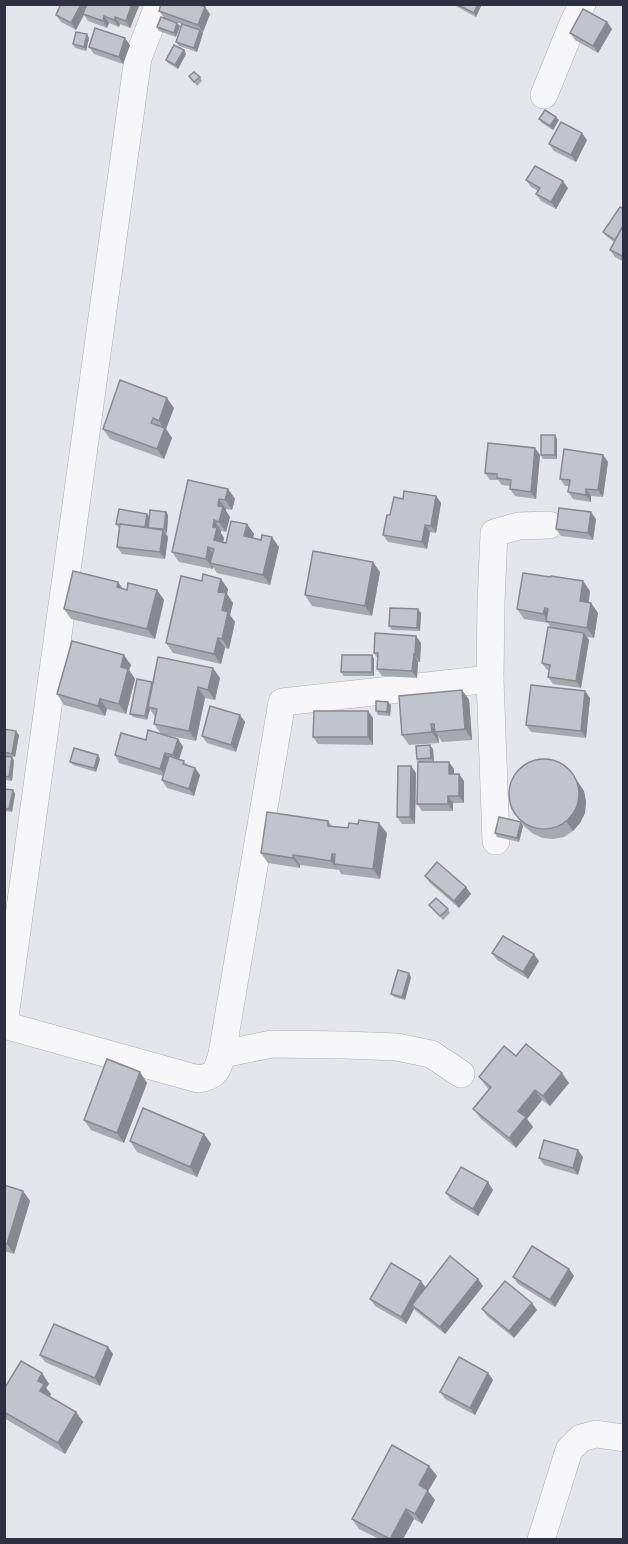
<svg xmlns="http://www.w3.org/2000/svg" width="628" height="1544" viewBox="0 0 628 1544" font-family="'Titillium Web',sans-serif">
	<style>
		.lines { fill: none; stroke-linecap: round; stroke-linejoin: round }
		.minor-casing { stroke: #aeafb8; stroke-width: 28 }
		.minor { stroke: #f7f7fa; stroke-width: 27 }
		.wall { fill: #a7a9b0 }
		.shaded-wall { fill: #888990 }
		.building { fill: #c2c4cd; stroke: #888990; stroke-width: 1.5 }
	</style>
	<rect width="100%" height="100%" fill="#e5e6eb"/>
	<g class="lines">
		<g class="minor-casing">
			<g id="minor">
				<polyline points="544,95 572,26 582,4"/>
				<polyline points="496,841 490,679 491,603 494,533 519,526 549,525"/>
				<polyline points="4,1024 138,58 159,4"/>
				<path d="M 4,1025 L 198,1079 C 216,1076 217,1071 222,1054 L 282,702 L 490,679"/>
				<polyline points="222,1054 272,1044 345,1045 397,1047 431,1054 461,1074"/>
				<polyline points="541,1540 569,1450 581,1438 596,1434 624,1438"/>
			</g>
		</g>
		<use href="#minor" class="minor"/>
	</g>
	<g class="wall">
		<polygon points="452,4 480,4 481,6 476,17"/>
		<polygon points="139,6 130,28 120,24 119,27 109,23 107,28 88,21 84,15 76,30 61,22 56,15"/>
		<polygon points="205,7 210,14 203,32 202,31 203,33 197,52 179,46 176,42 182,24 164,18 159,11"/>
		<polygon points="607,22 612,29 598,53 575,40 570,33"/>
		<polygon points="177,23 180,26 176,37 159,31 157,27"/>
		<polygon points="89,38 86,51 75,48 73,44"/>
		<polygon points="130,45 123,64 94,54 89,47"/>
		<polygon points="184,50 186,54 178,69 168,63 166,60"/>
		<polygon points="189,76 200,77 202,81 197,86"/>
		<polygon points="539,119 559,120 553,130 542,123"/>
		<polygon points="587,140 576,162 554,151 549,144"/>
		<polygon points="526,180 568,188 556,209 541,201 536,194 538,191 531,187"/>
		<polygon points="624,209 624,262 615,257 610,250 614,242 606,236 603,232"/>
		<polygon points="174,408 166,429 172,438 164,459 110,439 103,429"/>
		<polygon points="557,439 557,459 543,459 541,455"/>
		<polygon points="535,448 540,455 536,499 515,496 510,489 510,486 502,485 498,480 490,480 485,473"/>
		<polygon points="603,455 608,462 603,497 591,496 591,502 573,499 568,492 569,486 565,486 560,479"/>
		<polygon points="228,489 235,499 232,510 226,509 226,511 230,517 226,532 221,531 221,533 224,538 223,543 226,543 247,524 254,534 253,538 279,547 270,585 217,573 213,567 213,569 179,562 172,552"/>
		<polygon points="436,496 441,503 436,533 430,532 427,549 388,542 383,535 390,515 403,499"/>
		<polygon points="166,512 168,515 167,533 166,533 168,537 165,559 122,554 117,547 119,528 116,524 147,514 149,518"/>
		<polygon points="596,519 593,540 561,536 556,529"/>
		<polygon points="380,572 372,616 312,606 305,595"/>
		<polygon points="118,582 123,589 127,590 157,590 164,600 155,639 71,619 64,609"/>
		<polygon points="228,589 227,594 233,603 230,615 235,622 229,649 225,648 221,664 173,653 166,643"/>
		<polygon points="590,591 589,602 591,603 598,613 594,638 587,637 589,640 581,688 553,684 548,677 549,670 547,670 542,663 551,628 548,623 524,619 517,609"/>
		<polygon points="421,613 420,631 392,630 389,626"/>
		<polygon points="421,643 420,662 418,662 417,678 382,676 377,669 378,659 374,653"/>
		<polygon points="372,655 374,659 374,676 344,676 341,672"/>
		<polygon points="131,665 129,670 135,679 126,714 107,709 105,716 64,705 57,694"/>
		<polygon points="220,678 215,700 205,698 196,741 161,734 154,724 155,717 150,709 147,720 133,717 130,714 152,682"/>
		<polygon points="462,690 469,700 472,740 442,742 438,736 439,743 409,745 402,735"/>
		<polygon points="585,691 590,698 586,738 531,732 526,725"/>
		<polygon points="391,705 390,716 378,715 376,711"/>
		<polygon points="368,711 373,718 373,745 318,744 313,737"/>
		<polygon points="240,715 245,722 236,752 207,743 202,736"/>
		<polygon points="4,729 19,735 15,757 4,755"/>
		<polygon points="178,739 183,747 179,759 188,765 195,768 200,775 194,796 167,788 162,780 163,776 119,763 115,755 146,740"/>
		<polygon points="433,749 434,762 454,769 454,774 459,774 464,781 464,803 453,803 453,811 422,811 417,804 418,762 417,759"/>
		<polygon points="4,756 14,760 12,781 4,780"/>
		<polygon points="100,759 96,772 73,765 70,762"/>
		<polygon points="411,766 416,773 415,824 402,824 397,817"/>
		<polygon points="578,782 584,791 586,802 585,813 580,823 573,831 564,837 553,839 542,838 532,833 524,826 517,816"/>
		<polygon points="4,789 13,790 15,794 12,812 4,811"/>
		<polygon points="328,821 332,826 387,833 380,879 341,874 339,870 300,865 300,868 268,863 261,853"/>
		<polygon points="523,826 519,842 497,837 495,833"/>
		<polygon points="425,876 471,894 459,908 430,883"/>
		<polygon points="429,905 448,909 450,913 443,920"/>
		<polygon points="492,953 539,961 528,979 497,960"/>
		<polygon points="411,977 405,1000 394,997 391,994"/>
		<polygon points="479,1077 569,1083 550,1106 542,1100 527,1119 533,1127 516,1148 481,1119 473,1109 489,1090"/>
		<polygon points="147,1083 124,1143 91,1130 84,1120"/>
		<polygon points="204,1134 211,1144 197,1177 137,1152 130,1141"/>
		<polygon points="583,1157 578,1175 544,1165 539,1158"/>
		<polygon points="4,1185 23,1191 30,1201 14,1254 4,1251"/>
		<polygon points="493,1190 478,1216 451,1200 446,1193"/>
		<polygon points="569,1269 574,1276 555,1307 518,1284 513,1277"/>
		<polygon points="483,1286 445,1334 417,1312 414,1309 406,1324 375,1306 370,1299 426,1287"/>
		<polygon points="482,1309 537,1310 514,1338 487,1316"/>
		<polygon points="108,1347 113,1354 100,1386 45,1362 40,1355"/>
		<polygon points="42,1373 49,1384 46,1388 51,1394 50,1397 76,1412 83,1422 65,1454 4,1418 4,1389"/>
		<polygon points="488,1373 493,1380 475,1415 445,1399 440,1392"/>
		<polygon points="429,1466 437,1476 428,1491 435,1500 422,1524 414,1519 403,1539 379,1539 359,1529 352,1519"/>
	</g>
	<g class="shaded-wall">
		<polygon points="81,4 89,4 76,30 71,23"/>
		<polygon points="132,4 138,4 139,6 130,28 126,21"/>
		<polygon points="478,4 480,4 481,6 476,17 474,13"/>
		<polygon points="205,7 210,14 203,32 198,25"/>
		<polygon points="104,16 109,23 107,28 103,21"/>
		<polygon points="115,17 120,24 119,27 114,20"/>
		<polygon points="607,22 612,29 598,53 593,46"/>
		<polygon points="177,23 180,26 176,37 174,33"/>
		<polygon points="200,30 203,33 197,52 194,48"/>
		<polygon points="87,34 89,38 86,51 84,47"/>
		<polygon points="125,38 130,45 123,64 119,57"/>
		<polygon points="184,50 186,54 178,69 175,65"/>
		<polygon points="556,117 559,120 553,130 550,126"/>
		<polygon points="582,133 587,140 576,162 571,155"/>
		<polygon points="563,181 568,188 556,209 551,202"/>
		<polygon points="167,398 174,408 166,429 172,438 164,459 157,449 164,429 159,421"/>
		<polygon points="555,435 557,439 557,459 555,455"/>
		<polygon points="535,448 540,455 536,499 531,492"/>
		<polygon points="603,455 608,462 603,497 598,490"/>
		<polygon points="228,489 235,499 232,510 225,500"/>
		<polygon points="586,489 591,496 591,502 586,495"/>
		<polygon points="436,496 441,503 436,533 431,526"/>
		<polygon points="219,499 226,509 226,511 230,517 226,532 219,522 218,506"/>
		<polygon points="166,512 168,515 167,533 164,529"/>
		<polygon points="591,512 596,519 593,540 588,533"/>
		<polygon points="147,514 150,518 147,533 144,530"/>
		<polygon points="214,520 221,531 221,533 224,538 221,551 214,540 213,527"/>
		<polygon points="247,524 254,534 251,546 244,536"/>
		<polygon points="425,525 430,532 427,549 422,542"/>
		<polygon points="163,530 168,537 165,559 160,552"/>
		<polygon points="272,537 279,547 270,585 263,575"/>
		<polygon points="208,547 216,557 210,563 213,567 213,569 206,559"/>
		<polygon points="373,562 380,572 372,616 365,606"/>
		<polygon points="221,579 228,589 227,594 233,603 230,615 235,622 229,649 222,639 222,610 218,592"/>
		<polygon points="583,581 590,591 587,611 580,601"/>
		<polygon points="118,582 125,592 117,587"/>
		<polygon points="157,590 164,600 155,639 147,629"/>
		<polygon points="591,603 598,613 594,638 587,628"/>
		<polygon points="545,608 552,619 549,622 543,614"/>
		<polygon points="418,609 421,613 420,631 417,628"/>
		<polygon points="584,633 589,640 581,688 576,681"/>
		<polygon points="416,636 421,643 420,662 415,655"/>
		<polygon points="218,638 225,648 221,664 214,654"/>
		<polygon points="414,654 418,662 417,678 412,671"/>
		<polygon points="124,655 131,665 129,670 135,679 126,714 119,704 121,667"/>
		<polygon points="372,655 374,659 374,676 372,672"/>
		<polygon points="213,668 220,678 215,700 208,690"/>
		<polygon points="152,682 154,686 148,707 150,709 147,720 145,716"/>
		<polygon points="198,687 205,698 196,741 189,731"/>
		<polygon points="462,690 469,700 472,740 465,729"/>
		<polygon points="585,691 590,698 586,738 581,731"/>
		<polygon points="100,699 107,709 105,716 98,706"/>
		<polygon points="388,702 391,705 390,716 387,712"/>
		<polygon points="368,711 373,718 373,745 368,737"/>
		<polygon points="240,715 245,722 236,752 231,745"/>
		<polygon points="431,724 438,736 439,743 432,732"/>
		<polygon points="16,731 19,735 15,757 12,754"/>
		<polygon points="178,739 183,747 178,762 173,755"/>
		<polygon points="430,745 433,749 434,762 431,758"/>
		<polygon points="165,753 170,760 165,776 160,769"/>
		<polygon points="98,755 100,759 96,772 94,768"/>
		<polygon points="12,757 14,760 12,781 9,777"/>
		<polygon points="449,762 454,769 454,781 449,774"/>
		<polygon points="411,766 416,773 415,824 410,817"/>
		<polygon points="195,768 200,775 194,796 189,789"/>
		<polygon points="571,772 584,791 586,802 585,813 580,823 573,831 566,821"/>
		<polygon points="459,774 464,781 464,803 459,796"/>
		<polygon points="13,790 15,794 12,812 9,809"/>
		<polygon points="448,796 453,803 453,811 448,804"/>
		<polygon points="521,822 523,826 519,842 517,838"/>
		<polygon points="379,823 387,833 380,879 373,869"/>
		<polygon points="332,854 339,864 334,864 339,871 331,861"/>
		<polygon points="293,855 300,865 300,868 293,858"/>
		<polygon points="466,887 471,894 459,908 454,901"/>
		<polygon points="534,954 539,961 528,979 523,972"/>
		<polygon points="409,973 411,977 405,1000 402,997"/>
		<polygon points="140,1072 147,1083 124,1143 117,1133"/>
		<polygon points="562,1073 569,1083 550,1106 543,1096"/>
		<polygon points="535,1090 542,1100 527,1119 533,1127 516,1148 509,1138 518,1111"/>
		<polygon points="204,1134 211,1144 197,1177 190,1167"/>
		<polygon points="578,1150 583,1157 578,1175 573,1168"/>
		<polygon points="488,1182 493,1190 478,1216 473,1209"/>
		<polygon points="23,1191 30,1201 14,1254 7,1244"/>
		<polygon points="569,1269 574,1276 555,1307 550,1300"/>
		<polygon points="478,1279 483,1286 445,1334 440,1327"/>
		<polygon points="421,1281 426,1288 412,1305 414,1309 406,1324 401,1317"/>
		<polygon points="532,1303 537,1310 514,1338 509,1331"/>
		<polygon points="108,1347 113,1354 100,1386 95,1378"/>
		<polygon points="42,1373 49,1384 46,1388 51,1394 47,1401 40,1391 38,1381"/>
		<polygon points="488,1373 493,1380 475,1415 470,1408"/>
		<polygon points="76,1412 83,1422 65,1454 58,1443"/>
		<polygon points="429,1466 437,1476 428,1491 435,1500 422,1524 415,1514 419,1485"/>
		<polygon points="406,1509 414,1519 403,1539 390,1539"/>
	</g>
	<g class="building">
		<polygon points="61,4 81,4 71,23 56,15"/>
		<polygon points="87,4 132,4 126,21 115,17 114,20 104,16 103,21 83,14"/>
		<polygon points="161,4 198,4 205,7 198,25 159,11"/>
		<polygon points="456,4 478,4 474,13"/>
		<polygon points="583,9 607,22 593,46 570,33"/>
		<polygon points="161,17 177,23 174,33 157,27"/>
		<polygon points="182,24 200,30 194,48 176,42"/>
		<polygon points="95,28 125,38 119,57 89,47"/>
		<polygon points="76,32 87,34 84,47 73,44"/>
		<polygon points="174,45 184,50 175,65 166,60"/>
		<polygon points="194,72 200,77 194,82 189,76"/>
		<polygon points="545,110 556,117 550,126 539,119"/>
		<polygon points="561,122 582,133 571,155 549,144"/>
		<polygon points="535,166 563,181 551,202 536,194 540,188 526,180"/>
		<polygon points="620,207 624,209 624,224 615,240 603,232"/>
		<polygon points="624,224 624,257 610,250"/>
		<polygon points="120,380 167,398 159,421 153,418 151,423 165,428 157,449 103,429"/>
		<rect x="541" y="435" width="14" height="20"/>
		<polygon points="488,443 535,448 531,492 510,489 511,480 497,478 497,474 485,473"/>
		<polygon points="564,449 603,455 598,490 586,489 586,495 568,492 570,480 560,479"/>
		<polygon points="188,480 228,489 225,500 219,499 218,506 223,507 219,522 214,520 213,527 217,528 214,540 226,543 231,521 247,524 244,536 261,540 262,535 272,537 263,575 210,563 214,549 208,547 206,559 172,552"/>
		<polygon points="404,491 436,496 431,526 425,525 422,542 383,535 387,515 390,515 394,497 403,499"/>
		<polygon points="559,508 591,512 588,533 556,529"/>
		<polygon points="119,509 147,514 145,527 116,524"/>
		<polygon points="150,510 166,512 164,529 148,528"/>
		<polygon points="120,524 163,530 160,552 117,547"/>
		<polygon points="313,551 373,562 365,606 305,595"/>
		<polygon points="73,571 118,582 117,587 127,590 128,583 157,590 147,629 64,609"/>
		<polygon points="523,573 550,577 551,576 583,581 580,601 591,603 587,628 546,621 548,609 545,608 543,614 517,609"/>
		<polygon points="203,574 221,579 218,592 226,593 222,610 228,612 222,639 218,638 214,654 166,643 181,576 202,581"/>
		<polygon points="390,608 418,609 417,628 389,626"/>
		<polygon points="548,627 584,633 576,681 548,677 550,665 542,663"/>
		<polygon points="375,633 416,636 415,655 414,654 412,671 377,669 378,653 374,653"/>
		<polygon points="72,641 124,655 121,667 128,669 119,704 100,699 98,706 57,694"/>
		<polygon points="342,655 372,655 372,672 341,672"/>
		<polygon points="158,657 213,668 208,690 198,687 189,731 154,724 157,709 148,707"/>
		<polygon points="137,679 152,682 145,716 130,714"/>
		<polygon points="531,685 585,691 581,731 526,725"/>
		<polygon points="462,690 465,729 435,732 434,724 431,724 432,732 402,735 399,696"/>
		<polygon points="376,701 388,702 387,712 376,711"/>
		<polygon points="210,706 240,715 231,745 202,736"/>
		<polygon points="314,711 368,711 368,737 313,737"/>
		<polygon points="4,729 16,731 12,754 4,752"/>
		<polygon points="148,730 178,739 173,755 165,753 160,769 115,755 121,733 146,740"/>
		<polygon points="430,745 431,758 417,759 416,746"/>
		<polygon points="74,748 98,755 94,768 70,762"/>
		<polygon points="4,756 12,757 9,777 4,776"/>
		<polygon points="169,756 184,761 183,764 195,768 189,789 162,780"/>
		<circle cx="544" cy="794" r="35"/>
		<polygon points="418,762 449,762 449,774 459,774 459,796 448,796 448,804 417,804"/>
		<polygon points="398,766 411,766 410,817 397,817"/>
		<polygon points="4,789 13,790 9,809 4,808"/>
		<polygon points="267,812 328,821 328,826 348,828 349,823 358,824 359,820 379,823 373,869 334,864 335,854 332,854 331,861 293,855 293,858 261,853"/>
		<polygon points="499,817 521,822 517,838 495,833"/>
		<polygon points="437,862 466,887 454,901 425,876"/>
		<polygon points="436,898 448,909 440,916 429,905"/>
		<polygon points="503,936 534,954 523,972 492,953"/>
		<polygon points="398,970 409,973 402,997 391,994"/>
		<polygon points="526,1044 562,1073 543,1096 535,1090 518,1111 526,1117 509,1138 473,1109 491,1087 479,1077 504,1046 516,1056"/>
		<polygon points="107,1059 140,1072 117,1133 84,1120"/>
		<polygon points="143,1108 204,1134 190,1167 130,1141"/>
		<polygon points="544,1140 578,1150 573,1168 539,1158"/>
		<polygon points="461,1167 488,1182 473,1209 446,1193"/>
		<polygon points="4,1185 23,1191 7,1244 4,1243"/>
		<polygon points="532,1246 569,1269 550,1300 513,1277"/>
		<polygon points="450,1256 478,1279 440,1327 412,1305"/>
		<polygon points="391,1263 421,1281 401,1317 370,1299"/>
		<polygon points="505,1281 532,1303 509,1331 482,1309"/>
		<polygon points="54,1324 108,1347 95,1378 40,1355"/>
		<polygon points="459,1357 488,1373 470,1408 440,1392"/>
		<polygon points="21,1361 42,1373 38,1381 44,1384 40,1391 76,1412 58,1443 4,1412 4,1389"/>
		<polygon points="392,1445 429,1466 419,1485 428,1490 415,1514 406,1509 390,1539 352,1519"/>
	</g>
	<rect width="628" height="1544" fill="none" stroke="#2e3042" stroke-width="12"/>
</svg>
